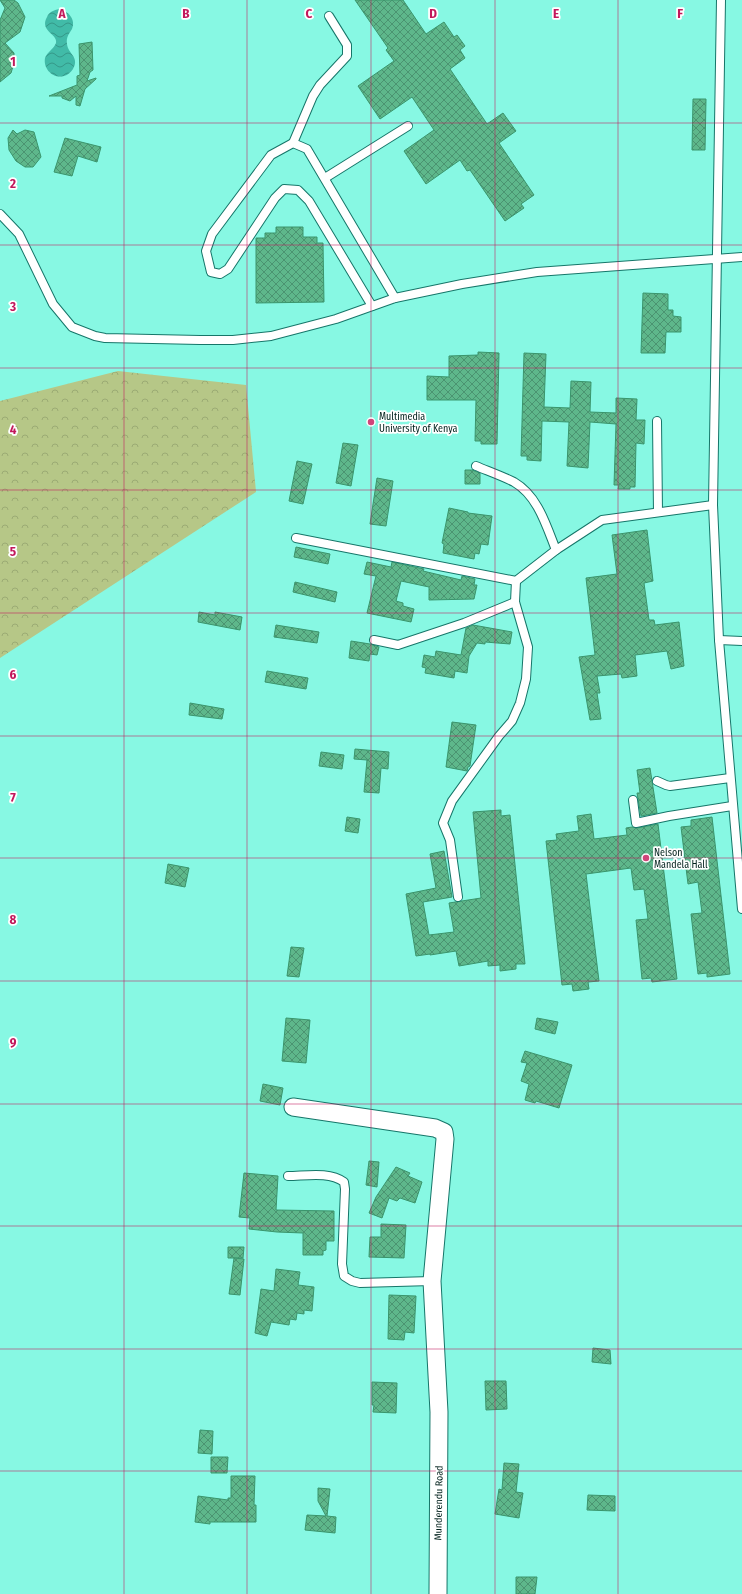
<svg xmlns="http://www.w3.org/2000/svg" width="742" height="1594" viewBox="0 0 742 1594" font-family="'Fira Sans Condensed',sans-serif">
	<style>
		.forest { fill: url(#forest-crowns) }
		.water { fill: url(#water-waves) }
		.building { fill: url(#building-cross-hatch); stroke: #3a956c }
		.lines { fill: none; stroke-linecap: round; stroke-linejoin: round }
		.lane-casing { stroke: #167669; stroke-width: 10 }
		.street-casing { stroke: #167669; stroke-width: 19 }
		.lane { stroke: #fff; stroke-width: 8 }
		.street { stroke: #fff; stroke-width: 17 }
		.grid { fill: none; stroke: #c2185b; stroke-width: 1; stroke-opacity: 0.55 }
		.poi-dot { fill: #d0457a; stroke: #fff; stroke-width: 1.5 }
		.labels { text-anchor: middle; stroke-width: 3.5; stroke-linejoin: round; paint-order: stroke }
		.poi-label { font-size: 10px; fill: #00211c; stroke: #fff; text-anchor: start }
		.street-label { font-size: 10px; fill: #00211c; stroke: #fff }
		.grid-label { font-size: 13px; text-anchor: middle; font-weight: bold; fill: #c2185b; stroke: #fff; stroke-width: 3.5; stroke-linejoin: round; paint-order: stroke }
	</style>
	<defs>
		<pattern id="forest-crowns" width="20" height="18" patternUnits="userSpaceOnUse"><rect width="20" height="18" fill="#b6c787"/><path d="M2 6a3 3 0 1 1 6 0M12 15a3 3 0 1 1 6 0" fill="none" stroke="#9bab74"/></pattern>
		<pattern id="water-waves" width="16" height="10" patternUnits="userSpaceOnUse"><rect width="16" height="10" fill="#41bba8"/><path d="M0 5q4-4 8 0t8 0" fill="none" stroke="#349888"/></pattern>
		<pattern id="building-cross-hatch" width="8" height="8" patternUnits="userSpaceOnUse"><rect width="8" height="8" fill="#5eb78b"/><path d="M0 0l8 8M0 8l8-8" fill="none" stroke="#4b9471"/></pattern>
	</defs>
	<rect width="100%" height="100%" fill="#87f8e3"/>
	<polygon class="forest" points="118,371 246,385 256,492 0,658 0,401"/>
	<path class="water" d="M 59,9 C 69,11 76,20 72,29 C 69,34 66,37 67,44 C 68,54 80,57 73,69 C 71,72 68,75 64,76 C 53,79 43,69 45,58 C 47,52 54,49 56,43 C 58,34 39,31 47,17 C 49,12 54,10 59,9 Z"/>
	<g class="building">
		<polygon points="0,0 14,0 18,3 25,17 20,32 5,43 14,53 14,63 11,73 0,82 0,20 5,8"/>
		<polygon points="355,0 403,0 426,34 444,22 454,37 457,35 465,46 460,50 465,58 450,69 487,124 503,113 516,131 499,143 534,195 521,204 524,208 505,221 470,170 467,171 460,160 426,184 404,151 434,130 412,97 380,119 358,86 394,61 386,50 388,48"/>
		<polygon points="92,42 93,70 90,72 87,81 96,78 96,79 85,89 80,106 76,105 76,96 70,101 62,98 62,96 49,96 77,85 77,76 80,75 79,44"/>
		<polygon points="693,99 706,99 705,150 692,150"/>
		<polygon points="13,130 17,134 25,130 34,132 41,157 33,167 25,167 16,161 9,150 8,138"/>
		<polygon points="65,138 101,147 97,162 78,156 72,176 54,172"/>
		<polygon points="276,227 303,227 303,237 317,237 317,243 323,243 324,302 256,303 256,238 265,238 265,233 276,233"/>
		<polygon points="643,293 668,294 668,310 673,310 673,316 681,317 681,332 666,332 665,353 641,353"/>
		<polygon points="478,352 499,353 497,444 481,444 481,441 475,441 476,400 427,400 427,376 449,377 449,356 478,355"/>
		<polygon points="524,353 546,354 544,407 570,408 571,381 591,382 590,412 616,413 616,398 637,399 636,420 645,420 644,444 636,443 635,487 630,487 630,489 618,489 619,485 614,485 616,424 590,422 588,468 567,466 569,422 542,421 541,461 527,460 527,456 521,456"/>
		<polygon points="343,443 358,445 351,486 336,483"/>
		<polygon points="297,461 312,464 303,504 289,501"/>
		<polygon points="465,470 472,470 480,473 480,484 465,484"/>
		<polygon points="377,478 393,481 386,526 370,524"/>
		<polygon points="449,508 468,512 468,513 492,516 488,545 481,544 479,554 475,553 474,559 443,553 444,544 442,543"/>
		<polygon points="647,530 653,581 644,583 649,620 654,620 655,625 679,622 684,666 671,669 667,651 635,655 637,676 622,678 621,674 597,676 600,693 597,693 601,719 590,720 579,657 595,655 586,578 617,574 612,535"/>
		<polygon points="296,547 330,554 328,564 294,557"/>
		<polygon points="367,562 391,567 392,562 424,569 423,571 461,580 462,576 475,579 474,585 477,585 474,599 429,600 429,587 401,581 396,601 403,603 403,606 414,609 411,622 367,613 376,576 364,574"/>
		<polygon points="295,582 337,592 335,602 293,592"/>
		<polygon points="199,612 215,615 215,612 242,617 240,630 198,622"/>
		<polygon points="276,625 319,632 317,643 274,637"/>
		<polygon points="473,625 512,632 510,644 485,642 485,644 477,643 469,656 467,673 455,671 454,678 425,673 426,668 422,667 424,655 435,657 436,651 461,655 466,628"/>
		<polygon points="351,641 370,644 379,647 377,655 370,654 369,661 349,658"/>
		<polygon points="267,671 308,678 306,689 265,682"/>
		<polygon points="190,703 224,709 222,719 189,715"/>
		<polygon points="452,722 476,725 470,766 468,767 467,771 446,767"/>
		<polygon points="355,749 389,752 388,769 381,768 379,793 364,792 367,760 354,759"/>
		<polygon points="321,752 344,755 342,769 319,766"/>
		<polygon points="650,768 657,813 641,816 637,793 640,793 637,770"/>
		<polygon points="501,810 501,816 510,815 525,964 516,964 516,969 500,971 500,965 488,966 488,961 459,966 456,951 430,955 430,954 416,956 406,894 436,888 430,854 444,851 452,897 423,902 429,935 454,932 449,903 481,898 473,812"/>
		<polygon points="591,814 594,839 627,835 626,828 632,827 637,828 658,824 677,979 652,982 651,978 642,979 636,920 648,919 644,889 634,890 631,868 586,874 599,981 588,982 589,989 573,991 572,984 562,985 546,841 557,840 556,834 579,831 577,816"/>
		<polygon points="347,817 360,819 358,833 345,831"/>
		<polygon points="712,817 730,974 707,977 707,973 698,974 691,914 702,913 698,882 688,884 681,827 691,826 691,820"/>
		<polygon points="168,864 189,868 185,887 165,883"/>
		<polygon points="291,947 304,948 299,977 287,976"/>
		<polygon points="286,1018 310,1020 306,1063 282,1061"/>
		<polygon points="537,1018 558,1022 555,1034 535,1029"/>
		<polygon points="525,1051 572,1065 559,1108 536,1101 535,1103 525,1100 529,1084 521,1081 527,1063 521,1062"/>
		<polygon points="263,1084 283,1088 280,1105 260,1101"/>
		<polygon points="369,1161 379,1162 377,1187 366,1185"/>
		<polygon points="396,1167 410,1173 408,1176 422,1182 415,1203 400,1198 397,1201 389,1198 382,1218 369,1213 376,1197"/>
		<polygon points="244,1173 278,1176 276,1210 334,1211 334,1241 326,1241 326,1250 323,1251 323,1255 303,1255 303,1233 277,1232 249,1229 250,1218 239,1217"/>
		<polygon points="381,1224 406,1225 404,1258 369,1257 370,1237 381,1237"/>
		<polygon points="228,1247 244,1247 243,1258 228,1258"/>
		<polygon points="234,1258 244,1259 240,1295 229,1294"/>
		<polygon points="276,1269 300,1272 298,1285 314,1287 312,1311 304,1310 304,1314 297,1313 296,1320 290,1319 289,1325 271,1322 267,1336 255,1333 261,1289 274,1291"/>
		<polygon points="389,1295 416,1296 414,1333 405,1332 404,1340 388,1339"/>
		<polygon points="593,1348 610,1350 611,1364 592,1362"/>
		<polygon points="485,1381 506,1381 507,1409 486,1410"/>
		<polygon points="372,1382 397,1383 396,1413 373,1412 374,1405 372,1405"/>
		<polygon points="200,1430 213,1431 212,1454 198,1453"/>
		<polygon points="211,1457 228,1457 227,1473 211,1473"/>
		<polygon points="504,1463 519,1464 516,1492 523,1493 519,1518 495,1514 499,1489 502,1490"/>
		<polygon points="231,1476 255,1476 254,1505 256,1505 256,1522 210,1522 210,1524 195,1522 198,1496 228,1500 228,1498 231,1498"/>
		<polygon points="318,1488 330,1489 327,1516 336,1517 335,1533 305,1530 307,1515 326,1516 318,1501"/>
		<polygon points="588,1495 615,1496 615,1511 587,1510"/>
		<polygon points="516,1577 537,1577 535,1594 516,1594"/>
	</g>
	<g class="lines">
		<g class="lane-casing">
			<g id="lane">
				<polyline points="721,0 713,505 719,640 742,909"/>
				<polyline points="293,143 313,96 320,85 347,56 347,45 329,16"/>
				<polyline points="325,178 408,126"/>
				<polyline points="0,214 19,234 53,304 72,327 95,336 105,338 200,340 233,340 271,336 336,319 395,298 462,284 537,272 742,257"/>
				<polyline points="372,306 309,201 298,190 284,189 275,198 228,269 220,274 211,272 206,251 212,234 271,155 293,143 307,149 395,298"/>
				<polyline points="657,421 658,512"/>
				<path d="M 476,466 C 488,471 502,476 514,482 C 538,496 546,525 556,550"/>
				<polyline points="296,538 516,581 556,550 602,520 713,505"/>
				<polyline points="374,640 398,645 464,623 515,602"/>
				<polyline points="719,640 742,641"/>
				<polyline points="657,781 666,785 670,786 730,778"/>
				<polyline points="633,800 636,823 669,816 732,806"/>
				<polyline points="458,897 450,840 443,823 452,801 499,736 512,721 520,703 526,679 528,647 515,602 516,581"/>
				<path d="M 288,1176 C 305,1176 329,1171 344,1182 L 345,1189 L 342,1264 L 344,1276 L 352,1281 L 360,1283 L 432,1281"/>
			</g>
		</g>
		<g class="street-casing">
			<polyline id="street" points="293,1107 435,1128 444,1132 445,1139 432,1281 439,1412 438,1594"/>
		</g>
		<use href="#lane" class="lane"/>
		<use href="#street" class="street"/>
	</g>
	<path class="grid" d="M 124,0 L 124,1594M 247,0 L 247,1594M 371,0 L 371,1594M 495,0 L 495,1594M 618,0 L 618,1594M 0,123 L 742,123M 0,245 L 742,245M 0,368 L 742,368M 0,490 L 742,490M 0,613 L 742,613M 0,736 L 742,736M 0,858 L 742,858M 0,981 L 742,981M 0,1104 L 742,1104M 0,1226 L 742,1226M 0,1349 L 742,1349M 0,1471 L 742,1471"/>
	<g class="poi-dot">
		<circle cx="371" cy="422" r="4"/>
		<circle cx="646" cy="858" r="4"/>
	</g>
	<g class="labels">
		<g class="poi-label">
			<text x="379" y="420">Multimedia<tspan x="379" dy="12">University of Kenya</tspan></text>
			<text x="654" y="856">Nelson<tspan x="654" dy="12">Mandela Hall</tspan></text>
		</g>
		<g class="street-label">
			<text transform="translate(438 1503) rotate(-89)" y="4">Munderendu Road</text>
		</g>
	</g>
	<g class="grid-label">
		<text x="62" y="18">A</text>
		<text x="186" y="18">B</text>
		<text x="309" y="18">C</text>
		<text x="433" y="18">D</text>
		<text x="556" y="18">E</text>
		<text x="680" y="18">F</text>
		<text x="13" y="66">1</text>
		<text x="13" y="188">2</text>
		<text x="13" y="311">3</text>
		<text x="13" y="434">4</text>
		<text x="13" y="556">5</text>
		<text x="13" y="679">6</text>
		<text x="13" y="802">7</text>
		<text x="13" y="924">8</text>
		<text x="13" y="1047">9</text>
	</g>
</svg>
